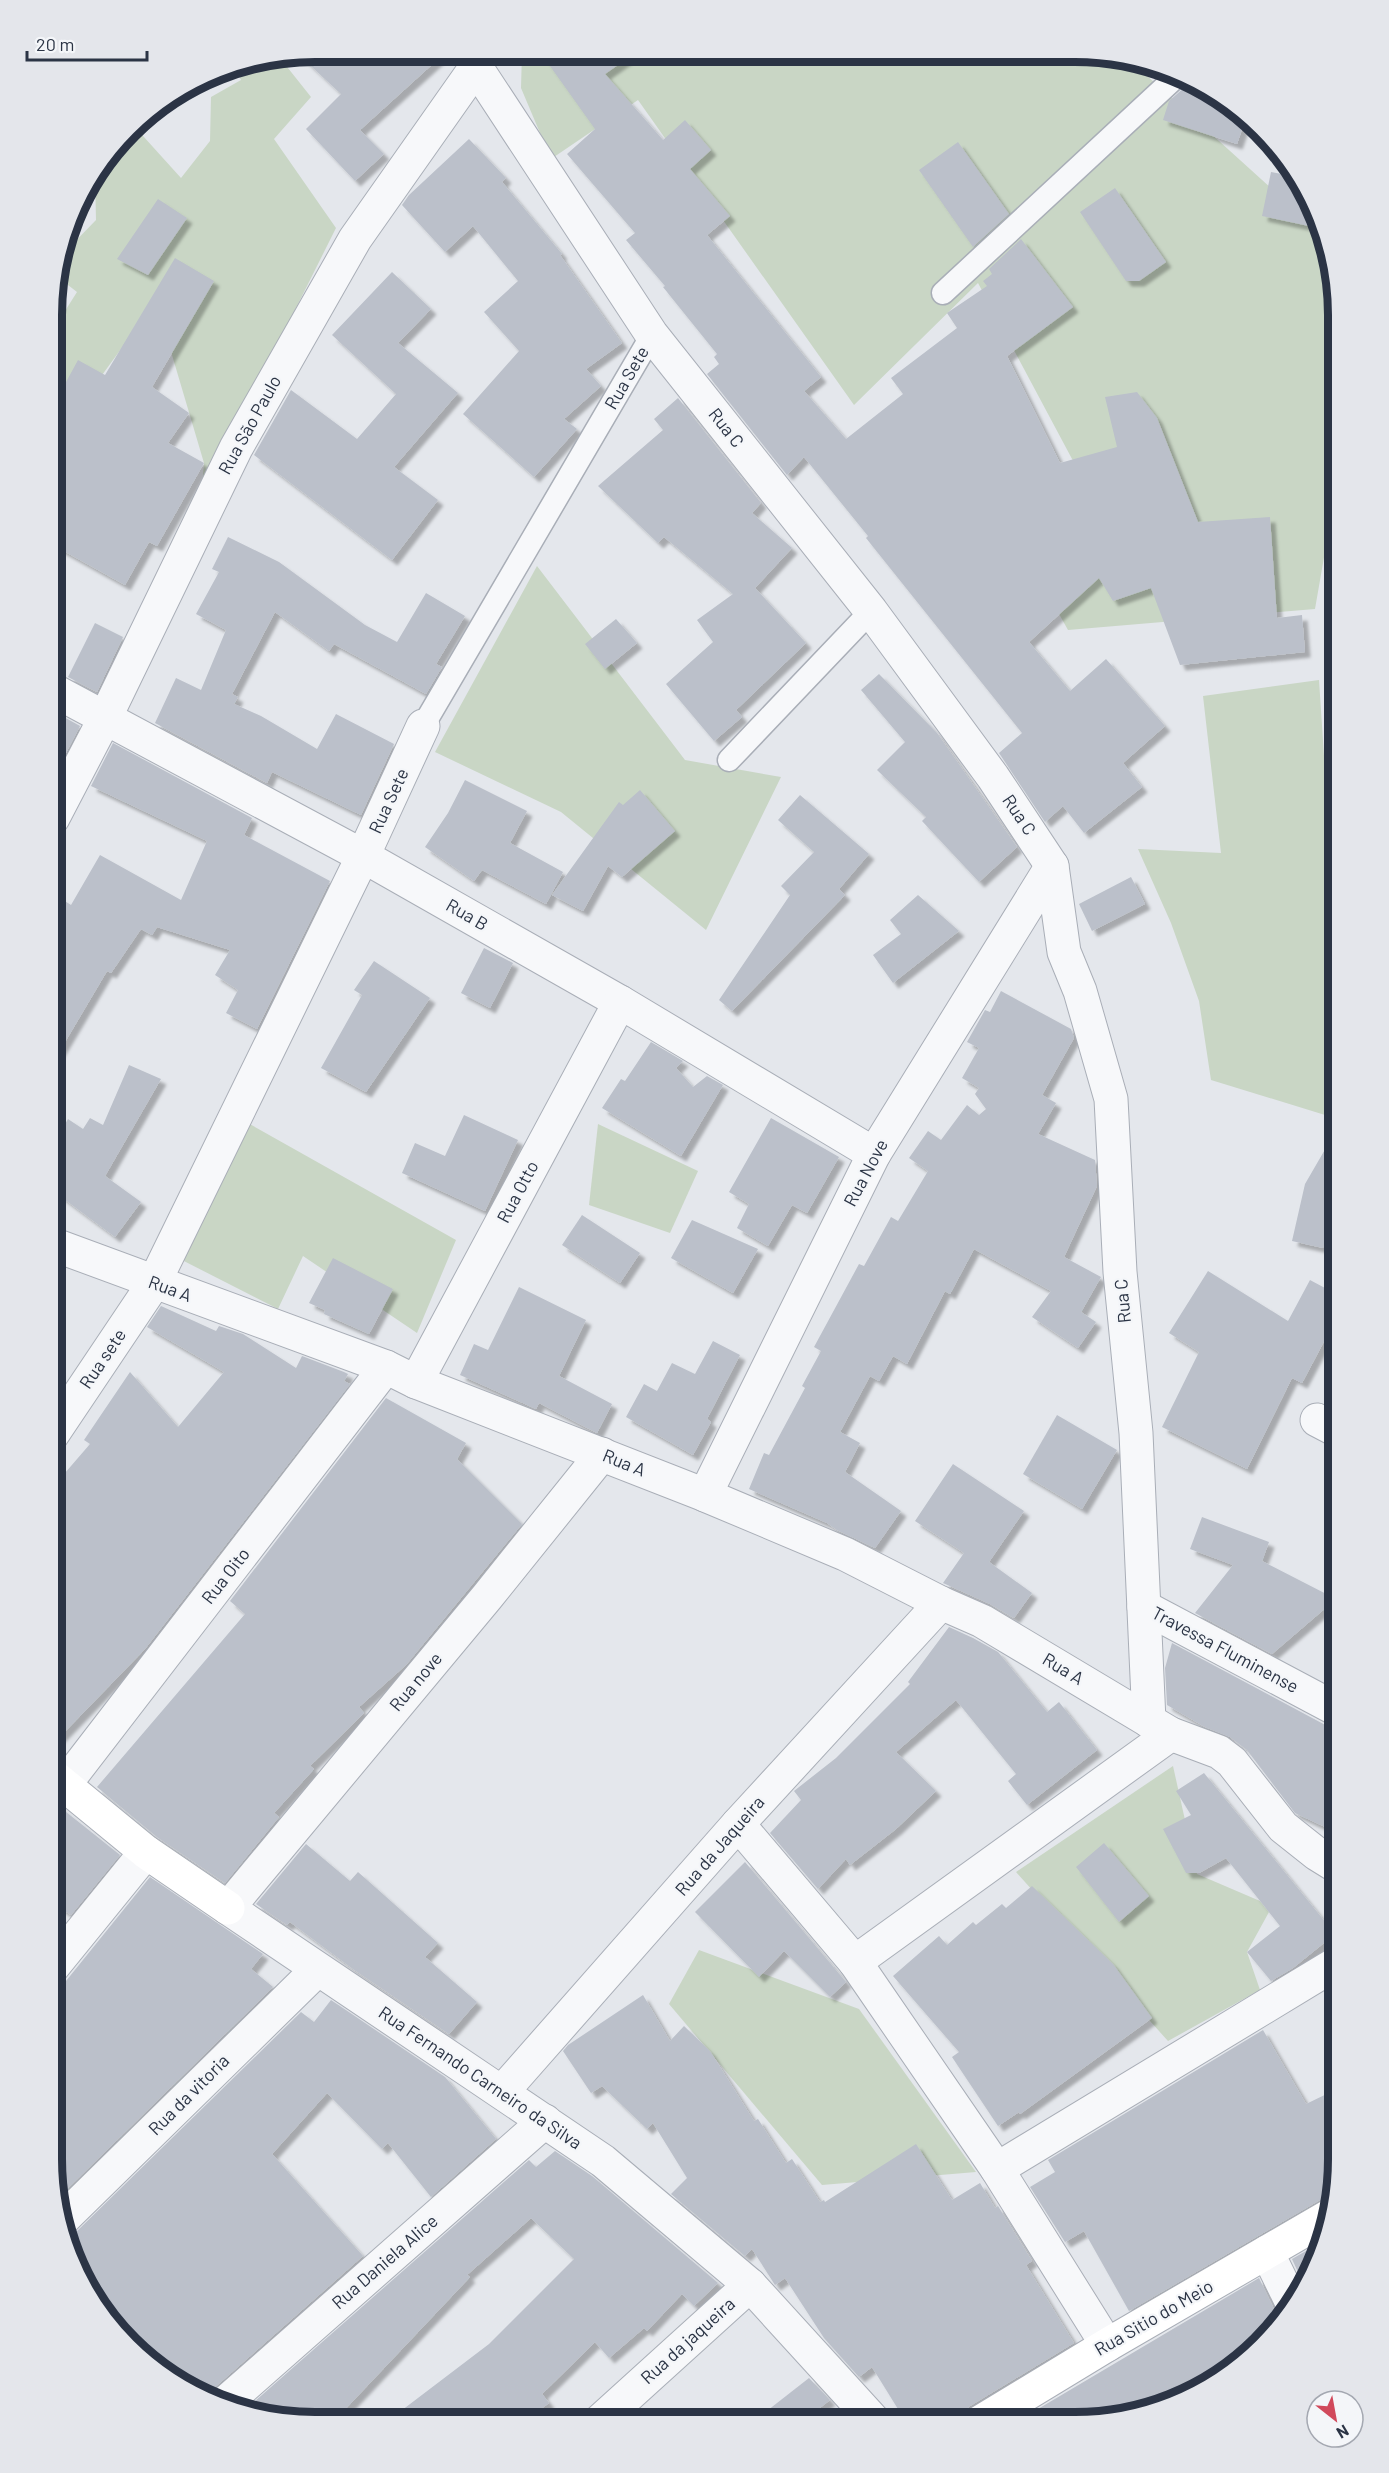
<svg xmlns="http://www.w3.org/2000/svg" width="1389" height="2473" viewBox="0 0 1389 2473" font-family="Barlow,sans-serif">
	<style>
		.green { fill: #c9d6c5 }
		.building { fill: #bbc0ca; filter: url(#shadow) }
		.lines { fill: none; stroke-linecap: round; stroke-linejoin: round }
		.lane-casing { stroke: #a9aeb7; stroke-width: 25 }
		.street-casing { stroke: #a9aeb7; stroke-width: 35 }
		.secondary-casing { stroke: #a9aeb7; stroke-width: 35 }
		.lane { stroke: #f7f8fa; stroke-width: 22 }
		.street { stroke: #f7f8fa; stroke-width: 33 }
		.secondary { stroke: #fff; stroke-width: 33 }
		.labels { text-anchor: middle; stroke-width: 4.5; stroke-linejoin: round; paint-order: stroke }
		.street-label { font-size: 18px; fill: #2b3445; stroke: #f4f6f9 }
		.rim { fill: none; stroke: #2b3445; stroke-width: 8 }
	</style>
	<defs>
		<filter id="shadow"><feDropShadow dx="5.5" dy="5.5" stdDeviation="1.5" flood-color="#0004"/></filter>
	</defs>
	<rect width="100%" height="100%" fill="#e4e7ec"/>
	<g class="green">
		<polygon points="522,52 1125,56 1133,59 1134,64 1325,237 1338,315 1338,477 1315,609 1068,630 1017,539 1087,487 978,283 854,405 638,100 551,159 521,88"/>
		<polygon points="280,58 311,97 274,139 336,228 201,498 204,463 156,301 86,397 53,436 53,330 77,292 55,275 61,256 96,220 95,176 134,126 181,178 210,141 211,97 241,80 234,67"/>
		<polygon points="537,566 685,760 781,777 706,930 561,812 435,752"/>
		<polygon points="1319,680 1330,847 1338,848 1338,1119 1211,1080 1199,1001 1171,923 1138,849 1221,853 1203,696"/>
		<polygon points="248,1123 456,1240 417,1333 303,1256 278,1309 176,1257"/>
		<polygon points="598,1124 698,1171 670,1233 589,1205"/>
		<polygon points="1173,1766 1197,1874 1260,1901 1269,1912 1247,1952 1260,1990 1168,2041 1016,1872"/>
		<polygon points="699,1950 859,2009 976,2172 822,2185 669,2004"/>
	</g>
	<g class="building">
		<polygon points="315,51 446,52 360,130 384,154 355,181 306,129 341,94 298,54"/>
		<polygon points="540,52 635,53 605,74 663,140 685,120 711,150 690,169 730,216 707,235 821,377 804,391 846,439 903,394 891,378 957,328 947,313 987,286 983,281 992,274 989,269 1021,239 1073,307 1007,356 1060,463 1117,447 1105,397 1137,392 1157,418 1198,522 1270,517 1277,618 1302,615 1305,652 1180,665 1151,588 1113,601 1099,578 1029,642 1070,691 1106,659 1165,726 1123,763 1142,787 1084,833 1063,806 1045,822 999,753 1022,733 866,538 868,536 804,457 787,475 707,374 719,364 714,357 717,354 663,287 665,286 626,240 635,233 567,154 595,129"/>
		<polygon points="1186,86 1219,97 1247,115 1237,144 1163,120 1169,101"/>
		<polygon points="469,139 506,178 502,182 562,254 560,255 622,343 586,369 601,386 564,419 577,429 534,477 463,414 519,351 484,312 518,281 473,226 445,252 402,205 409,195"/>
		<polygon points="958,142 1009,214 973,247 919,170"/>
		<polygon points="1271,172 1298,177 1323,229 1262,216"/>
		<polygon points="1115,188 1166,262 1139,281 1126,281 1080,212"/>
		<polygon points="158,199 187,218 148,275 117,259"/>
		<polygon points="175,258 214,281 152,387 189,413 168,443 204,463 157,546 149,542 125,585 53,545 53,406 78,360 105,375"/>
		<polygon points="392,272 431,309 398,343 458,393 394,467 438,500 392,560 254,455 291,390 357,439 396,394 332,335"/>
		<polygon points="678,398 761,503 752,513 792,548 755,588 806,643 736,710 742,717 714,741 666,684 713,642 697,620 733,594 664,537 658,543 598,486 663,430 654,419"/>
		<polygon points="228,537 279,562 365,625 397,642 426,593 465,616 436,664 442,667 426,694 334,644 329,651 275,612 232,694 238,697 234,704 261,716 317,749 336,714 394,744 361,815 272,772 267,783 155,723 176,678 201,690 226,630 196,614 219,572 212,569"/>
		<polygon points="616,619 637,643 605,669 585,644"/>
		<polygon points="95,623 123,637 97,692 68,677"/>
		<polygon points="879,674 937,733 1017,847 979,882 922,821 926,817 877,770 905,742 861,690"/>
		<polygon points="53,711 80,726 53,778"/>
		<polygon points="113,743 252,818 244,835 330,881 257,1029 226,1013 238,990 215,975 230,950 157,927 152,935 141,929 111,973 107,971 52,1064 52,893 71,905 100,855 181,900 207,841 91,786"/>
		<polygon points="465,780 527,811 510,843 563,872 546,904 482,870 474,881 425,847 448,813"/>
		<polygon points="640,790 675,831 622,877 608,866 583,911 552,895 619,802 623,805"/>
		<polygon points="800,795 869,854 839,889 845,895 732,1011 719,1000 790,895 781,886 814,852 778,820"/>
		<polygon points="1131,877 1145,904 1092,931 1079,904"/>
		<polygon points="918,895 959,931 893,983 873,955 901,934 890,920"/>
		<polygon points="484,948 513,963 490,1008 461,993"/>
		<polygon points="374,961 430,998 366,1092 321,1068 362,995 354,990"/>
		<polygon points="1001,991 1071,1029 1074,1038 1042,1095 1056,1103 1038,1134 1095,1160 1097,1186 1064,1257 1101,1277 1081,1312 1096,1322 1078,1348 1032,1317 1051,1291 974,1249 950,1294 945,1291 907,1364 893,1356 879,1381 870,1376 840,1432 860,1443 845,1472 901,1511 875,1548 837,1530 827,1523 749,1489 764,1453 769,1455 805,1388 802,1386 821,1351 814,1347 859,1264 864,1266 891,1217 898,1221 928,1171 909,1158 928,1131 941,1140 967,1105 979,1115 986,1109 975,1094 979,1088 962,1078 979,1048 967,1042 985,1010 990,1012"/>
		<polygon points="651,1042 683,1061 676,1068 693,1087 707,1076 723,1085 681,1156 602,1108 621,1079 625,1081"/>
		<polygon points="129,1065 161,1079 105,1176 141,1202 115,1237 52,1190 52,1147 68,1119 83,1129 90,1118 103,1125"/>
		<polygon points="464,1115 518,1140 485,1211 402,1173 415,1143 445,1156"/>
		<polygon points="771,1118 839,1157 807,1213 792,1205 768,1246 737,1228 749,1204 729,1192"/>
		<polygon points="1338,1127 1338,1196 1333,1205 1323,1248 1292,1241 1305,1184"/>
		<polygon points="582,1215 640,1253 620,1283 562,1245"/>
		<polygon points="692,1220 758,1249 733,1293 671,1258"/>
		<polygon points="333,1258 393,1289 369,1334 324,1314 325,1310 309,1303"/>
		<polygon points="1208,1271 1288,1321 1310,1280 1338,1295 1338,1315 1302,1383 1292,1378 1247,1469 1162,1427 1199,1352 1169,1333"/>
		<polygon points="519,1287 586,1320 559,1376 612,1404 597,1433 539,1403 536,1409 460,1375 474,1344 488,1350"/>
		<polygon points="161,1306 216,1331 219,1326 243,1334 296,1368 302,1356 344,1372 348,1374 344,1381 350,1384 145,1649 51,1746 52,1488 90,1444 84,1440 130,1372 178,1427 224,1372 147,1327"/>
		<polygon points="713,1341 740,1355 707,1419 711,1422 693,1455 626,1417 644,1384 657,1391 672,1363 695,1374"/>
		<polygon points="386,1398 466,1443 457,1459 522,1524 406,1665 359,1707 364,1713 310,1766 314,1769 274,1813 279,1817 225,1883 157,1837 97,1787 245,1614 230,1601"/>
		<polygon points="1057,1415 1117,1450 1082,1509 1023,1474"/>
		<polygon points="953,1464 1024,1511 989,1562 1032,1593 1014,1618 990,1604 943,1583 964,1553 915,1521"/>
		<polygon points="1202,1517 1269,1542 1262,1561 1336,1599 1272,1654 1195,1613 1233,1565 1190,1549"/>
		<polygon points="949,1627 973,1638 998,1652 1047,1712 1059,1702 1097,1750 1027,1805 1008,1781 1016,1774 956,1700 896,1752 936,1791 896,1829 850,1865 846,1859 818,1889 770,1833 801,1800 794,1791 836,1758 910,1684 908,1682"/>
		<polygon points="1172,1643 1329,1727 1338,1729 1338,1833 1295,1813 1247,1750 1230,1737 1205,1727 1167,1705 1165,1668"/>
		<polygon points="1204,1773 1335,1934 1293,1968 1271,1981 1247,1952 1280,1926 1226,1858 1199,1873 1186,1873 1163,1829 1191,1815 1176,1791"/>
		<polygon points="51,1800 120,1855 71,1915 51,1902"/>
		<polygon points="1104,1843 1149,1896 1119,1922 1076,1867"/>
		<polygon points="306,1844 350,1881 358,1872 438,1943 425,1957 477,2002 449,2034 353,1969 290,1922 287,1925 256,1904"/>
		<polygon points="745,1862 846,1982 830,1997 784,1951 759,1977 695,1912"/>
		<polygon points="150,1877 263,1954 251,1969 273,1987 58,2198 51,2158 51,1987 58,1986 66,1981"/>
		<polygon points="1032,1886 1113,1964 1152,2018 1020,2114 1019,2112 998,2126 952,2057 959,2052 893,1976 939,1936 947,1945 973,1922 976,1925 1002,1904 1006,1908"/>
		<polygon points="643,1995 670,2041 684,2026 710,2051 754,2121 758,2119 786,2163 792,2159 820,2202 824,2200 825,2202 916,2144 952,2200 980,2183 995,2208 998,2206 1032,2261 1026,2265 1074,2343 970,2406 964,2412 961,2422 906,2422 872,2367 859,2377 824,2338 785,2278 775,2285 752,2249 745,2256 671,2194 687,2178 653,2123 647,2129 602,2086 591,2093 563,2051 568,2045"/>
		<polygon points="331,2000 445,2077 496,2139 431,2197 388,2143 382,2149 327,2093 272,2154 363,2256 213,2389 207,2398 198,2395 141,2357 96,2305 64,2239 74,2234 301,2012 314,2022"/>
		<polygon points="1263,2030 1306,2104 1337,2089 1337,2176 1333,2198 1320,2200 1129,2311 1084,2231 1065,2242 1030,2187 1055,2172 1048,2160"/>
		<polygon points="555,2151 592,2176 718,2283 694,2306 682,2294 647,2331 644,2328 609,2358 595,2342 542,2394 549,2403 526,2420 389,2420 489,2344 574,2259 531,2218 467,2275 470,2277 335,2420 280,2420 246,2409 529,2160 536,2167"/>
		<polygon points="1325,2240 1324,2243 1303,2283 1292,2259"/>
		<polygon points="1259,2278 1275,2311 1283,2319 1247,2355 1185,2390 1186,2392 1159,2408 1074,2422 1016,2422"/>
		<polygon points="809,2378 830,2400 803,2421 754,2421"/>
	</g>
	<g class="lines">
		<g class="lane-casing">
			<g id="lane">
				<polyline points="943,293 1179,74"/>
				<polyline points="423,726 652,335"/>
				<polyline points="729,760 871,611"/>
			</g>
		</g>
		<g class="street-casing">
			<g id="street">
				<polyline points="476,67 652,335 871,611 993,777 1052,866 1064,952 1080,991 1111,1099 1120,1272 1136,1433 1149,1721"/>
				<polyline points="53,690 363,856 620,1002 874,1154"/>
				<polyline points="53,818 105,718 236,448 355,239 476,67 479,52"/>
				<polyline points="52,1244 386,1367 416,1382 705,1495 845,1554 941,1603 982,1621 1171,1734 1219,1752 1232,1762 1283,1827 1317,1854 1338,1867"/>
				<polyline points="416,1382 620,1002"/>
				<polyline points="1317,1420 1338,1431"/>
				<polyline points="52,1435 154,1283 363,856 423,726"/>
				<polyline points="602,1454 487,1597 228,1908 603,2161 750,2285 874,2421"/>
				<polyline points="705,1495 874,1154 1052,866"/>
				<polyline points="1144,1607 1338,1710"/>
				<polyline points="65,1784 386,1367"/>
				<polyline points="738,1824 855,1962 997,2169 1107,2345"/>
				<polyline points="855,1962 1171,1734"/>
				<polyline points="51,1969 146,1852"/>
				<polyline points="502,2092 738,1824 941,1603"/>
				<polyline points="997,2169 1337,1963"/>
				<polyline points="61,2221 317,1970"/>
				<polyline points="1267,2252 1292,2303"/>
				<polyline points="225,2403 545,2121"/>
				<polyline points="600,2421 750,2285"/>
			</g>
		</g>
		<g class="secondary-casing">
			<g id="secondary">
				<polyline points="51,1774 146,1852 228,1908"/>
				<polyline points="980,2422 1107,2345 1329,2216"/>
			</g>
		</g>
		<use href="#lane" class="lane"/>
		<use href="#street" class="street"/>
		<use href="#secondary" class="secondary"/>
	</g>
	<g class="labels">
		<g class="street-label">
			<text transform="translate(627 378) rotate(-60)" y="6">Rua Sete</text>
			<text transform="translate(250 425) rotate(-61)" y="6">Rua São Paulo</text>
			<text transform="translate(726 428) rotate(52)" y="6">Rua C</text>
			<text transform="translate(389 801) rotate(-65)" y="6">Rua Sete</text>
			<text transform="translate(1019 815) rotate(56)" y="6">Rua C</text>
			<text transform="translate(467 915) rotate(30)" y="6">Rua B</text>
			<text transform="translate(866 1173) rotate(-62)" y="6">Rua Nove</text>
			<text transform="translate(518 1192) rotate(-62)" y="6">Rua Otto</text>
			<text transform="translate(170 1289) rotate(20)" y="6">Rua A</text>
			<text transform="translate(1123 1301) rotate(-95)" y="6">Rua C</text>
			<text transform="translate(103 1359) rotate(-56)" y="6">Rua sete</text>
			<text transform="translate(624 1463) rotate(22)" y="6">Rua A</text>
			<text transform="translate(226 1576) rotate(-52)" y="6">Rua Oito</text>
			<text transform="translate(1225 1650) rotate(28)" y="6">Travessa Fluminense</text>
			<text transform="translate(1063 1669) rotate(31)" y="6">Rua A</text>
			<text transform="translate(416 1682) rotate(-50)" y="6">Rua nove</text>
			<text transform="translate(720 1846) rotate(-49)" y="6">Rua da Jaqueira</text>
			<text transform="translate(480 2078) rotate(34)" y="6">Rua Fernando Carneiro da Silva</text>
			<text transform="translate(189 2095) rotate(-45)" y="6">Rua da vitoria</text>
			<text transform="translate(385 2262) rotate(-41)" y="6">Rua Daniela Alice</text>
			<text transform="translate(1154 2318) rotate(-30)" y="6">Rua Sitio do Meio</text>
			<text transform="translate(688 2341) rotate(-42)" y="6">Rua da jaqueira</text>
		</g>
	</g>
	<path d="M0 0H1389V2473H0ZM315 62H1075A253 253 0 0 1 1328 315V2159A253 253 0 0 1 1075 2412H315A253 253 0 0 1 62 2159V315A253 253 0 0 1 315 62Z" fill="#e4e6eb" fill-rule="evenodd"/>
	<path class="rim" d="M315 62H1075A253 253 0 0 1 1328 315V2159A253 253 0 0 1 1075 2412H315A253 253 0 0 1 62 2159V315A253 253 0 0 1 315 62Z"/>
	<g transform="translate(1335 2419) rotate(149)"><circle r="28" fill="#f4f6f9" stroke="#a4a8b1" stroke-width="1.5"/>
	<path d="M0-4.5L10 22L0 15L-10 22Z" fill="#d1495b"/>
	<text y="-9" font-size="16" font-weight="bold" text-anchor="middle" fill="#2b3445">N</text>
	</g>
	<path d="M27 51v9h120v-9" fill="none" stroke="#2b3445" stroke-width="3"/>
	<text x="36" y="51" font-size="18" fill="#2b3445" stroke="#f4f6f9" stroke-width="4.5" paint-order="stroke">20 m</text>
</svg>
